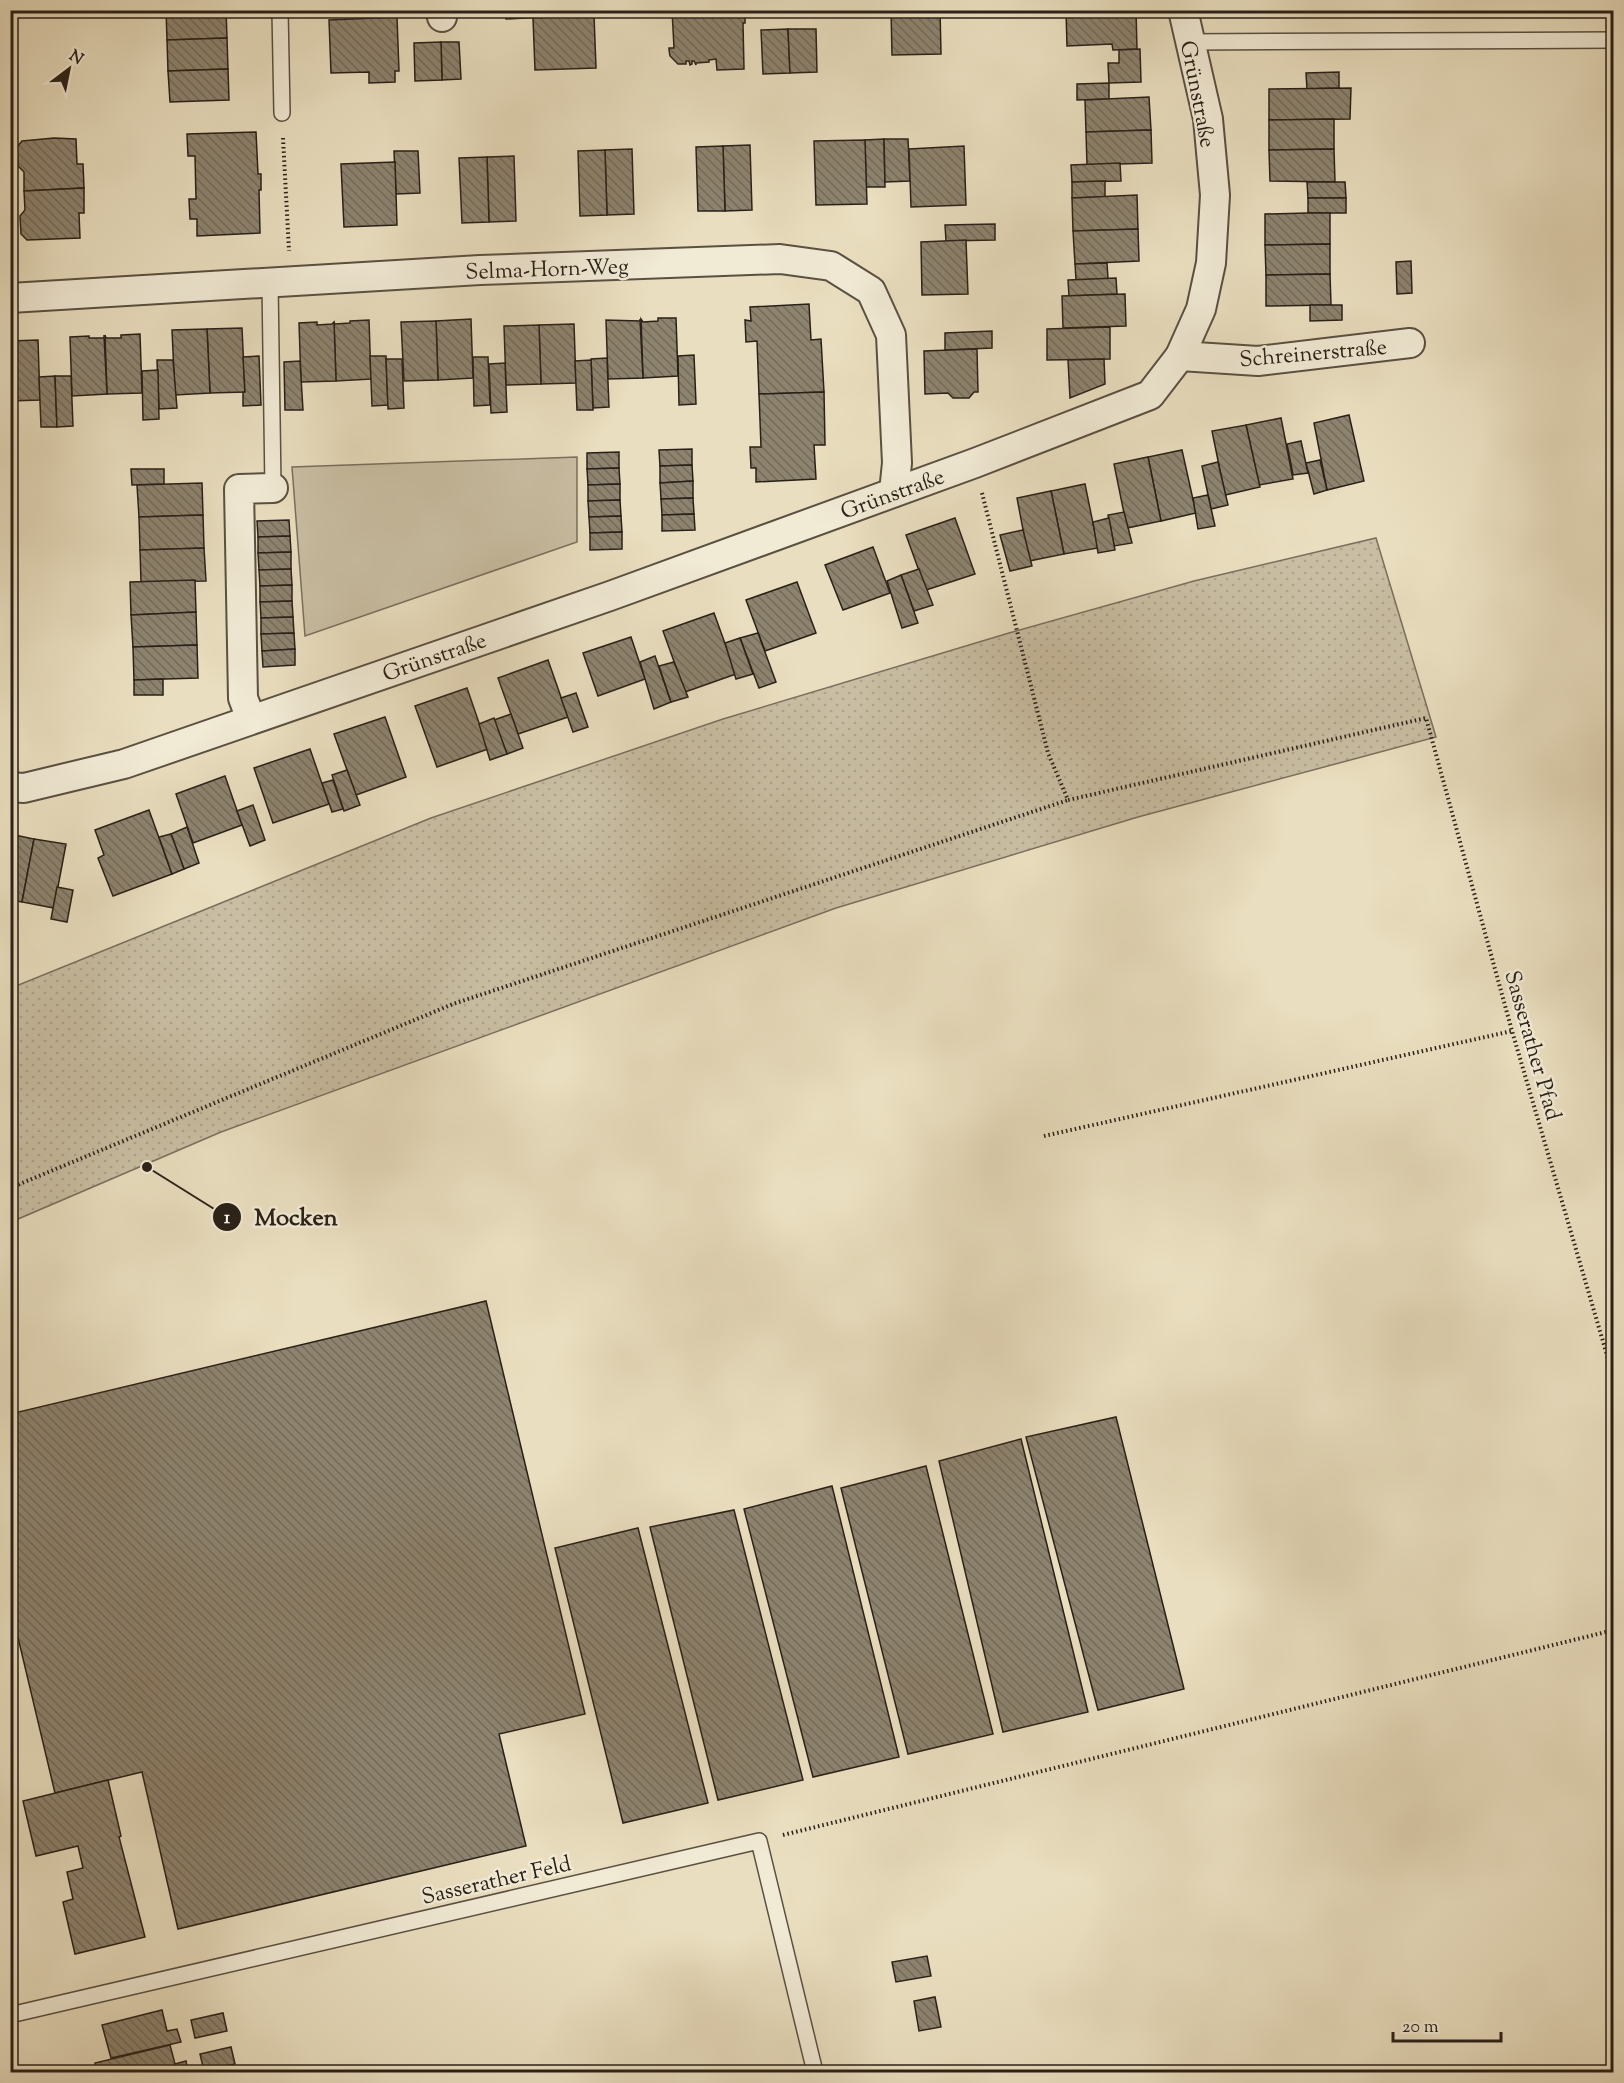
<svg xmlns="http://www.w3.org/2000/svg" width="1624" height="2083" viewBox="0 0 1624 2083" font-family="'Sorts Mill Goudy',serif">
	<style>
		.grass { fill: url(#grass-dots); stroke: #7a6f5e; stroke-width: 1.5 }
		.park { fill: #c9bea3; stroke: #7a6f5e; stroke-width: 1.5 }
		.building { fill: url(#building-back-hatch); stroke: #2a2018; stroke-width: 1.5 }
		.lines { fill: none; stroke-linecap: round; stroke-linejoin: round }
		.service-casing { stroke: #5a5042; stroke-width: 18 }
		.minor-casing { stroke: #5a5042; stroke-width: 32 }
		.path { stroke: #2a2018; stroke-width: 4; stroke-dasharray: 1.5 3; stroke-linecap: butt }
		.service { stroke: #f1ead5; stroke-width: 15 }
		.minor { stroke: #f1ead5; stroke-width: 28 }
		.labels { text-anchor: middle; stroke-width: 5; stroke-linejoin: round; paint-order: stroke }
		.street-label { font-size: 22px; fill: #2a2018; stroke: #f1ead5 }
		.leader { fill: none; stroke: #2a2018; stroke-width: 2 }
		.callout-dot { fill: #2a2018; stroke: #f1ead5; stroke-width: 2 }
		.mark-label { font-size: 18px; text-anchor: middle; font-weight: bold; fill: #fff }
		.callout-label { font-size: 24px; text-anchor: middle; font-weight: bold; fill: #2a2018; stroke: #f1ead5; stroke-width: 5; stroke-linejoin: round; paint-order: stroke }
	</style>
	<defs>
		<pattern id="grass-dots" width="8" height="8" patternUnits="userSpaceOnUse" patternTransform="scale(1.5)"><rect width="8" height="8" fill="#c9bea3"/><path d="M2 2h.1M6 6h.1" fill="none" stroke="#ada38c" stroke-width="1.8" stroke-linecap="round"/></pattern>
		<pattern id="building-back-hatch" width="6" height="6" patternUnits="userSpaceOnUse" patternTransform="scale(1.5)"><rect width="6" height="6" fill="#8d836f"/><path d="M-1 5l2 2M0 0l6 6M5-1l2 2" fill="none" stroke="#736b5a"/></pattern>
	</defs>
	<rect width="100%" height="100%" fill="#e9debf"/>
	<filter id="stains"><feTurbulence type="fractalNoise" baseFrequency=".00333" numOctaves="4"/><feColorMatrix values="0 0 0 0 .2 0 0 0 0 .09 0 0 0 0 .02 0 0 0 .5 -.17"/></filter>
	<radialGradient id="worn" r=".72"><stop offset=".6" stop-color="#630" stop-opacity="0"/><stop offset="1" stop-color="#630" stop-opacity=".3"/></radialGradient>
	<polygon class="grass" points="1376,538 1436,737 1138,817 836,908 221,1132 11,1222 11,988 431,818 723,719 1009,633 1194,581"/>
	<polygon class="park" points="577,457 577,542 305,636 292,467"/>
	<g class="building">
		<polygon points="166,10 226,10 227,38 167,40"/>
		<polygon points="506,10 560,10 560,16 506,19"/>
		<polygon points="672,10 745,10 745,23 743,23 744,69 717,70 716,59 709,60 709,62 696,63 696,65 694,61 692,61 692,64 690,65 689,61 686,61 686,64 678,64 670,56 669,50 669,48 674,48"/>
		<polygon points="891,10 940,10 941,54 892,55"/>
		<polygon points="1066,10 1136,10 1137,49 1113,50 1112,44 1067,46"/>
		<polygon points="594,15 596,68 535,70 533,18"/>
		<polygon points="397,17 399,71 395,71 395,82 369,83 369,72 331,73 329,20"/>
		<polygon points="788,29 790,73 763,74 761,30"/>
		<polygon points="788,29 816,29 817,72 790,73"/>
		<polygon points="227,38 228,69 168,71 167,40"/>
		<polygon points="441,42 459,42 461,79 442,80"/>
		<polygon points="441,42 442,80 415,81 414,43"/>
		<polygon points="1140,49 1141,82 1109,83 1108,63 1119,63 1119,50"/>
		<polygon points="228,69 229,100 170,102 168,71"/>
		<polygon points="1339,72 1339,88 1307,89 1306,73"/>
		<polygon points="1109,83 1109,99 1077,100 1077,84"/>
		<polygon points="1351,88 1350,119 1269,120 1269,89"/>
		<polygon points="1149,97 1151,130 1086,132 1085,100"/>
		<polygon points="1334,119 1334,149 1269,150 1269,120"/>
		<polygon points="1151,130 1152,163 1087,165 1086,132"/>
		<polygon points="256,132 258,174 261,174 261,190 259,190 260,233 197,236 197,219 190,219 189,199 196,199 195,156 188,156 187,134"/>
		<polygon points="54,138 76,139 77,164 83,164 84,188 24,191 24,172 18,166 17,147 22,141"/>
		<polygon points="884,139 885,187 866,187 865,140"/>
		<polygon points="884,139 908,139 910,181 885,182"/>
		<polygon points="865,140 867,204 816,205 814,141"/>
		<polygon points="750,145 752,210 725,211 723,146"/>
		<polygon points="723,146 725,211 698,211 696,147"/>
		<polygon points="964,146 966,205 911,207 909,149"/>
		<polygon points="632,149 634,214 607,215 605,150"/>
		<polygon points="1334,149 1335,182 1270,181 1269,150"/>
		<polygon points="605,150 607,215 580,216 578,151"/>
		<polygon points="394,151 418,151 420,193 396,194"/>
		<polygon points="514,156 516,221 489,222 487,157"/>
		<polygon points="487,157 489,222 462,223 459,158"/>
		<polygon points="395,162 397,225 344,227 341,164"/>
		<polygon points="1120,163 1121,181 1072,182 1071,165"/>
		<polygon points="1105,181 1105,197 1072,198 1072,182"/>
		<polygon points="1307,182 1345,182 1346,198 1308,198"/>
		<polygon points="84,188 84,213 79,213 80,238 27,240 21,234 20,216 25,210 24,191"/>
		<polygon points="1137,195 1138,229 1073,231 1072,198"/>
		<rect x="1308" y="198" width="38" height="15"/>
		<polygon points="1308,213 1330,213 1330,244 1265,245 1265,214"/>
		<polygon points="995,224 995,240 946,241 945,225"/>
		<polygon points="1138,229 1139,261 1075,264 1073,231"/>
		<polygon points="966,240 968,294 922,295 921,242"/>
		<polygon points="1330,244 1330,274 1266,275 1265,245"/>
		<polygon points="1411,261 1412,293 1397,294 1396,262"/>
		<polygon points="1107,263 1108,279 1076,280 1075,264"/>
		<polygon points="1330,274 1331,305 1266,306 1266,275"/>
		<polygon points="1116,278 1117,294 1069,296 1068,280"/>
		<polygon points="1125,294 1126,326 1063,328 1062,296"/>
		<polygon points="809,304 811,340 821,339 824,392 759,394 757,341 746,342 745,320 751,321 750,307"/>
		<polygon points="1310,305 1342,305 1342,320 1310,321"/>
		<polygon points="658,318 676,318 678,376 643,378 641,319 643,322 658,321"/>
		<polygon points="471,319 473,378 438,380 436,321"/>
		<polygon points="640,319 643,378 608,379 606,320 640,321"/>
		<polygon points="369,320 371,379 336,381 334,322 335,324 350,323 350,321"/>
		<polygon points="436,321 438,380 404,381 401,322"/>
		<polygon points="317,322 317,325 332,324 334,322 336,381 301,382 299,323"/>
		<polygon points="574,324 576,383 541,384 539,325"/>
		<polygon points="539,325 541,384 506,385 504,326"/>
		<polygon points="1110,327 1110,359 1047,360 1047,329"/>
		<polygon points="242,328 245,392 210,393 207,329"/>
		<polygon points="207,329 210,393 175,395 172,330"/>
		<polygon points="992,331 992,348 945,350 945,333"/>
		<polygon points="140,334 142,393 107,394 105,335 106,338 121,338 121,335"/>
		<polygon points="104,335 107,394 72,396 70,337 89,336 89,338 104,338"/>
		<polygon points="38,340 40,400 10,401 10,341"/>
		<polygon points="977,349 978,392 974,392 969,398 953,398 948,393 925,394 924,351"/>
		<polygon points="694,355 696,404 679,405 678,356"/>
		<polygon points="259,356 261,405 243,406 243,392 245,392 243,357"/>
		<polygon points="370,356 386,356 388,405 372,406"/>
		<polygon points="473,357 488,357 490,405 474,406"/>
		<polygon points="607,358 609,407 593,408 591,359"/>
		<polygon points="386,359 402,359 404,408 388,409"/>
		<polygon points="1104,359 1105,384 1070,398 1068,360"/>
		<polygon points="157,360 173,360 177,408 159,409"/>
		<polygon points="591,360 593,410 577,410 575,361"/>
		<polygon points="300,361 303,410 285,410 284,362"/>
		<polygon points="505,363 507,412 491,413 489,364"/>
		<polygon points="158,370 159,419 143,420 142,371"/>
		<polygon points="55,376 57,427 41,427 39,377"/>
		<polygon points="55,376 71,376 73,426 57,427"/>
		<polygon points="824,392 825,445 814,445 816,479 756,482 756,468 751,468 750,447 761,447 759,394"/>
		<polygon points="1349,415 1364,481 1327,490 1314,423"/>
		<polygon points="1281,418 1293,479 1259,485 1246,425"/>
		<polygon points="1246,425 1260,487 1225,495 1212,431"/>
		<polygon points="1301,441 1308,473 1293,475 1287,444"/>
		<polygon points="692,449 692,465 660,466 659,450"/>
		<polygon points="1182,450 1196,513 1161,521 1148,457"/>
		<polygon points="619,452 619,468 587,469 587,453"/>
		<polygon points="1148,457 1161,521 1127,528 1114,464"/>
		<polygon points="1320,460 1327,490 1314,494 1306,463"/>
		<polygon points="1218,462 1228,505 1211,509 1202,466"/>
		<polygon points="692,465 693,481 660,483 660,466"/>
		<polygon points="619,468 620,484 588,485 587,469"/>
		<polygon points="131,469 164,469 164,484 132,485"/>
		<polygon points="693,481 693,498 661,499 660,483"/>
		<polygon points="202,483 203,515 139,517 137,485"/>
		<polygon points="620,484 620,500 588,501 588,485"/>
		<polygon points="1085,484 1098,548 1064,554 1051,491"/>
		<polygon points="1051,491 1064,554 1029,561 1017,498"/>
		<polygon points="1208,495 1215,526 1198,529 1193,498"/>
		<polygon points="693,498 694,514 662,515 661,499"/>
		<polygon points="620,500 621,516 589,517 588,501"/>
		<polygon points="1124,512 1132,543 1114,546 1108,515"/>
		<polygon points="694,514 695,530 662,531 662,515"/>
		<polygon points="203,515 204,548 140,550 139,517"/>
		<polygon points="621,516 622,532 590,533 589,517"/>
		<polygon points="955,518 975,574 926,590 906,535"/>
		<polygon points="1109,518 1115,550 1098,553 1093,522"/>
		<polygon points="289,520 290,536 258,537 257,521"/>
		<polygon points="1023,530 1032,566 1010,571 1000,535"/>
		<polygon points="622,532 622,549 590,550 590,533"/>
		<polygon points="290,536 291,552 258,553 258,537"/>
		<polygon points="873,547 890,593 843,610 825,565"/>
		<polygon points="204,548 206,581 141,582 140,550"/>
		<polygon points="291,552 291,569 259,570 258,553"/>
		<polygon points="291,569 292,585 260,586 259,570"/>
		<polygon points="919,569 933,605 914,611 901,575"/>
		<polygon points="901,575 918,623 902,628 887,581"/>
		<polygon points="195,580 196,612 131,615 130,582"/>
		<polygon points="797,582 816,633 765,651 746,600"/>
		<polygon points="292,585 292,601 260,602 260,586"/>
		<polygon points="292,601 293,617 261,618 260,602"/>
		<polygon points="196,612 197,645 133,647 131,615"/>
		<polygon points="714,613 736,674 685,692 663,631"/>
		<polygon points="293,617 294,633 261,634 261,618"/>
		<polygon points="294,633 295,649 262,651 261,634"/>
		<polygon points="758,633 776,682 759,688 740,638"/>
		<polygon points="631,637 645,679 598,696 583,653"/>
		<polygon points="740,638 753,674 736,679 725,643"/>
		<polygon points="197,645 198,678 134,680 133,647"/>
		<polygon points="295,649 295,665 263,667 262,651"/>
		<polygon points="655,656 671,702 654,709 640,662"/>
		<polygon points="548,660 568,717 518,734 498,678"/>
		<polygon points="674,662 688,697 671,702 659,666"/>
		<polygon points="163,679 163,695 134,695 134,680"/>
		<polygon points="467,688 488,749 437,767 415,706"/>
		<polygon points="576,693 588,727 573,732 561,698"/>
		<polygon points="511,714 523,748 507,754 494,720"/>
		<polygon points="385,717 406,777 356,795 334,734"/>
		<polygon points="494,718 507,754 490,760 479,724"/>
		<polygon points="310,749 329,804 273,823 254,768"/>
		<polygon points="347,770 360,805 344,811 332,775"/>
		<polygon points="225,776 242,825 193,843 176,794"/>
		<polygon points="333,780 343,809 332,812 322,783"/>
		<polygon points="253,805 265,840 250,846 237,811"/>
		<polygon points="149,810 172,874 113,896 98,858 104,855 95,830"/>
		<polygon points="187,827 199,863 184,869 171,834"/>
		<polygon points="10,834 34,839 22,902 10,900"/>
		<polygon points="171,834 184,869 172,874 159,837"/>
		<polygon points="34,839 66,844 54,908 22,902"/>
		<polygon points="57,887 73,890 67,922 51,919"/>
		<polygon points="486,1301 585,1714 499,1734 526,1846 178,1929 142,1772 55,1793 10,1604 10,1414"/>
		<polygon points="1116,1417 1184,1689 1098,1710 1026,1437"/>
		<polygon points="1021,1439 1088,1712 1003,1732 939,1461"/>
		<polygon points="926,1466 993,1734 908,1754 841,1488"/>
		<polygon points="832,1486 899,1757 813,1777 744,1509"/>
		<polygon points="734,1510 803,1780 718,1800 650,1527"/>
		<polygon points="638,1528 708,1803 623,1823 555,1548"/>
		<polygon points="108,1780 121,1836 119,1837 145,1937 75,1954 63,1902 73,1899 67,1872 83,1868 78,1846 36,1856 23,1801"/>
		<polygon points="927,1956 931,1976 896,1982 892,1962"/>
		<polygon points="935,1997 941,2027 919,2031 914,2001"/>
		<polygon points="162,2010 167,2031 177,2029 181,2042 111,2058 102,2025"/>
		<polygon points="223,2013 227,2031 195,2038 191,2020"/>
		<polygon points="170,2045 175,2064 186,2061 188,2072 97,2072 95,2063"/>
		<polygon points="231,2047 235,2064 204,2071 200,2054"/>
	</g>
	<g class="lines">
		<g class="service-casing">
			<g id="service">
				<polyline points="280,10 282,113"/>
				<polyline points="1189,42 1614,40"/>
				<polyline points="270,283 273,488"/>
				<polyline points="10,2015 759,1841 815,2072"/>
			</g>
		</g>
		<g class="minor-casing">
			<g id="minor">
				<polyline points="442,10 442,17"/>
				<polyline points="10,298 480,270 780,259 831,266 871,291 891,335 897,463 894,492"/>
				<polyline points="1180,356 1258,361 1410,343"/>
				<polyline points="251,719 243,698 239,489 273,488"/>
				<polyline points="10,787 24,788 124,764 610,596 975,463 1150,395 1180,356 1201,309 1211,263 1215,195 1208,119 1183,10"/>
			</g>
		</g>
		<g class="path">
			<polyline points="283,138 289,251"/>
			<polyline points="982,493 1048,753 1068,800 1426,718 1512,1031 1614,1379"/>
			<polyline points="1044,1136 1512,1031"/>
			<polyline points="10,1188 453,1004 1068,800"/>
			<polyline points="783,1835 1614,1630"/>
		</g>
		<use href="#service" class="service"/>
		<use href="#minor" class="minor"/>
	</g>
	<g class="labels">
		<g class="street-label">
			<text transform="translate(1199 94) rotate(79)" y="8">Grünstraße</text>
			<text transform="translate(547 268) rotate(-2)" y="8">Selma-Horn-Weg</text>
			<text transform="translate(1313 352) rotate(-5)" y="8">Schreinerstraße</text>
			<text transform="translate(892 493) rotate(-20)" y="8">Grünstraße</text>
			<text transform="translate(434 656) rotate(-19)" y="8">Grünstraße</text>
			<text transform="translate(1534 1045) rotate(74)" y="8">Sasserather Pfad</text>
			<text transform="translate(496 1879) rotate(-13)" y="8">Sasserather Feld</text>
		</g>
	</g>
	<path class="leader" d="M147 1167L227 1217"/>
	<g class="callout-dot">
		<circle cx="147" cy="1167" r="6"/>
		<circle cx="227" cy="1217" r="15"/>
	</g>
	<g class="mark-label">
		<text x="227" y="1223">1</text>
	</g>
	<g class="callout-label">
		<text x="296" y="1225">Mocken</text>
	</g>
	<rect width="1624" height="2083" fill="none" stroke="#e9debf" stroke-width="36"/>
	<rect x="12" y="12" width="1600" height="2059" fill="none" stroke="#2a2018" stroke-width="3"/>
	<rect x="18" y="18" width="1588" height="2047" fill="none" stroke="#2a2018" stroke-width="1.5"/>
	<g transform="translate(69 69) rotate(32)" stroke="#f1ead5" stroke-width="4.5" paint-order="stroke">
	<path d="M0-4.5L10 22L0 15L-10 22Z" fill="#2a2018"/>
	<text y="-9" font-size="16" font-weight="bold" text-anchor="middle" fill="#2a2018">N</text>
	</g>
	<path d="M1393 2032v9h108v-9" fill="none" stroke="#2a2018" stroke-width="3"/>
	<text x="1402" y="2032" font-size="18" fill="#2a2018" stroke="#f1ead5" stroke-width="4.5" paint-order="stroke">20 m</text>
	<rect width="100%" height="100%" filter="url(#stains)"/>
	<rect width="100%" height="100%" fill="url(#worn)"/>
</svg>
